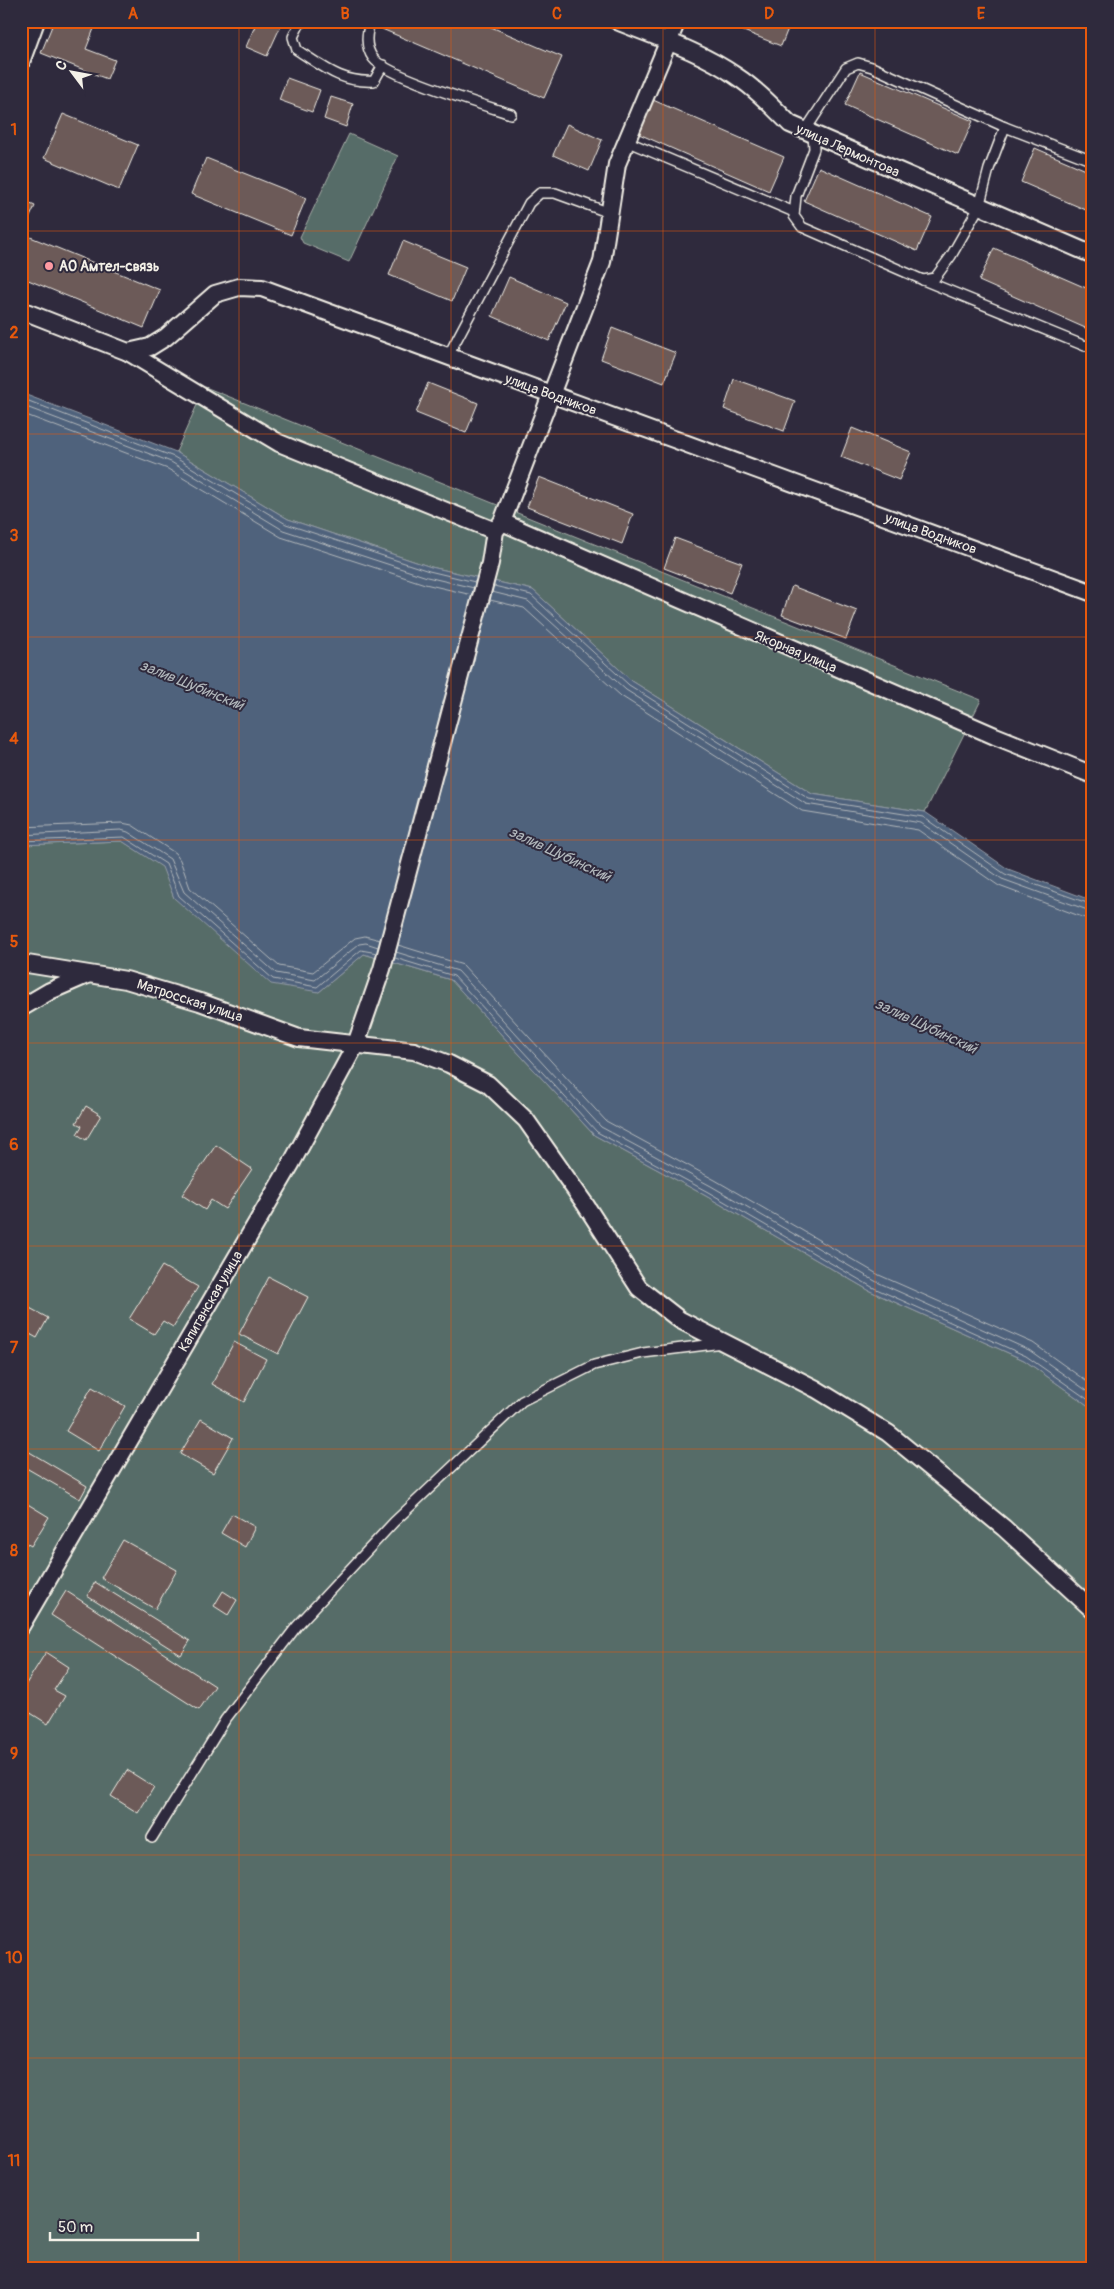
<svg xmlns="http://www.w3.org/2000/svg" width="1114" height="2289" viewBox="0 0 1114 2289" font-family="Pangolin,sans-serif">
	<style>
		.green { fill: #576c67; stroke: #a6aea8 }
		.water { fill: #50627b; stroke: #929ba7 }
		.lines { fill: none; stroke-linecap: round; stroke-linejoin: round }
		.shore { stroke: #b2b8bc; stroke-width: 1 }
		.building { fill: #6c5a59; stroke: #f4f1e8 }
		.lane-casing { stroke: #f4f1e8; stroke-width: 12 }
		.street-casing { stroke: #f4f1e8; stroke-width: 20 }
		.lane { stroke: #2f2a3d; stroke-width: 9 }
		.street { stroke: #2f2a3d; stroke-width: 16 }
		.grid { fill: none; stroke: #e8590c; stroke-width: 1; stroke-opacity: 0.55 }
		.poi-dot { fill: #ff9aa2; stroke: #2f2a3d; stroke-width: 2 }
		.labels { text-anchor: middle; stroke-width: 4; stroke-linejoin: round; paint-order: stroke }
		.street-label { font-size: 14px; fill: #f4f1e8; stroke: #2f2a3d }
		.poi-label { font-size: 14px; font-weight: bold; fill: #f4f1e8; stroke: #2f2a3d; text-anchor: start }
		.water-label { font-size: 15px; font-style: italic; fill: #b2b8bc; stroke: #2f2a3d }
		.neatline { fill: none; stroke: #e8590c; stroke-width: 2 }
		.grid-label { font-size: 16px; text-anchor: middle; font-weight: bold; fill: #e8590c }
	</style>
	<rect width="100%" height="100%" fill="#2f2a3d"/>
	<filter id="ink" filterUnits="userSpaceOnUse"><feTurbulence type="fractalNoise" baseFrequency=".02" numOctaves="2"/><feDisplacementMap in="SourceGraphic" scale="10" xChannelSelector="R" yChannelSelector="G"/><feConvolveMatrix kernelMatrix="1 2 1 2 8 2 1 2 1" color-interpolation-filters="sRGB"/></filter>
	<g filter="url(#ink)">
		<g class="green">
			<polygon points="349,134 398,156 349,262 303,243 300,237"/>
			<polygon points="205,387 981,700 925,812 812,794 632,681 533,590 431,567 288,519 176,452"/>
			<polygon points="122,841 163,867 174,898 319,992 364,954 451,980 594,1135 706,1196 870,1291 1024,1360 1093,1409 1093,2268 21,2268 21,845"/>
		</g>
		<polygon class="water" points="21,393 176,452 288,519 431,567 533,590 632,681 812,794 925,812 1008,869 1093,901 1093,1409 1024,1360 870,1291 706,1196 594,1135 451,980 364,954 319,992 271,984 174,898 162,867 122,841 21,845"/>
		<g class="lines">
			<g class="shore">
				<polyline points="21,398 174,457 286,524 429,571 475,582"/>
				<polyline points="21,405 171,462 283,530 427,577 474,588"/>
				<polyline points="21,413 168,469 281,537 425,584 472,595"/>
				<polyline points="494,586 531,595 629,685 809,799 923,817 1005,874 1093,905"/>
				<polyline points="492,592 528,601 626,690 806,804 921,823 1002,879 1093,912"/>
				<polyline points="490,600 524,608 621,696 802,811 918,830 999,886 1085,918 1093,919"/>
				<polyline points="21,827 122,823 132,825 175,853 180,860 190,888 279,966 313,972 355,938 365,936 380,940"/>
				<polyline points="21,835 121,830 128,832 170,859 184,892 276,973 315,980 359,944 366,943 378,947"/>
				<polyline points="21,841 124,837 166,864 179,896 273,979 317,987 361,950 377,953"/>
				<polyline points="398,945 463,965 606,1121 715,1180 879,1275 1033,1343 1093,1386"/>
				<polyline points="396,952 458,971 601,1127 711,1186 875,1281 1029,1350 1093,1395"/>
				<polyline points="395,958 454,976 597,1132 708,1192 872,1287 1026,1356 1093,1403"/>
			</g>
		</g>
		<g class="building">
			<polygon points="54,21 97,21 86,49 115,60 107,79 41,53"/>
			<polygon points="257,21 283,21 267,56 246,47"/>
			<polygon points="385,21 477,21 562,57 544,98 382,29"/>
			<polygon points="733,21 791,21 781,46 731,26"/>
			<polygon points="860,72 973,121 958,155 845,105"/>
			<polygon points="287,78 320,90 312,112 279,100"/>
			<polygon points="331,97 353,104 346,127 324,119"/>
			<polygon points="653,100 784,157 769,191 639,134"/>
			<polygon points="63,114 138,145 119,190 44,158"/>
			<polygon points="567,124 602,140 589,171 553,155"/>
			<polygon points="1035,148 1093,173 1093,213 1021,182"/>
			<polygon points="206,158 306,198 291,235 191,194"/>
			<polygon points="819,167 932,217 917,251 804,201"/>
			<polygon points="21,200 35,206 24,230 21,228"/>
			<polygon points="28,236 160,290 144,328 21,277 21,253"/>
			<polygon points="403,241 466,267 452,301 389,275"/>
			<polygon points="994,248 1093,291 1092,331 979,281"/>
			<polygon points="509,277 566,302 549,341 492,316"/>
			<polygon points="612,328 676,353 664,383 601,359"/>
			<polygon points="734,379 795,401 784,431 724,409"/>
			<polygon points="428,383 478,403 466,433 416,413"/>
			<polygon points="852,428 911,452 899,480 841,457"/>
			<polygon points="539,477 633,514 622,544 527,507"/>
			<polygon points="675,538 742,563 730,593 664,568"/>
			<polygon points="792,586 857,611 846,639 782,615"/>
			<polygon points="86,1106 101,1115 86,1140 77,1134 82,1126 76,1123"/>
			<polygon points="216,1145 252,1169 225,1209 211,1200 205,1210 182,1195"/>
			<polygon points="162,1266 198,1287 173,1327 163,1321 154,1334 129,1319"/>
			<polygon points="269,1277 308,1297 278,1354 239,1334"/>
			<polygon points="26,1306 48,1318 37,1338 21,1329 21,1316"/>
			<polygon points="234,1342 266,1359 244,1402 212,1384"/>
			<polygon points="92,1387 125,1406 99,1451 66,1431"/>
			<polygon points="201,1419 233,1438 213,1473 180,1454"/>
			<polygon points="26,1450 87,1486 80,1499 21,1465 21,1458"/>
			<polygon points="21,1500 49,1517 31,1546 21,1540"/>
			<polygon points="232,1514 255,1527 245,1547 221,1533"/>
			<polygon points="123,1540 177,1570 155,1609 101,1578"/>
			<polygon points="95,1582 190,1641 181,1655 87,1596"/>
			<polygon points="66,1591 215,1686 199,1710 51,1615"/>
			<polygon points="223,1591 237,1600 228,1615 214,1606"/>
			<polygon points="46,1652 69,1667 54,1690 65,1696 48,1724 29,1712 22,1722 21,1692"/>
			<polygon points="127,1770 154,1787 138,1813 111,1796"/>
		</g>
		<g class="lines">
			<g class="lane-casing">
				<g id="lane">
					<path d="M 301,21 L 293,37 L 297,50 C 324,67 341,83 374,81 L 383,65"/>
					<path d="M 371,21 C 366,33 365,47 373,58 C 386,76 486,106 511,114"/>
					<polyline points="805,131 846,68 858,63 872,67 1005,127 1093,161"/>
					<polyline points="813,134 814,149 796,196 794,216 802,227 923,280 1085,346 1093,343"/>
					<polyline points="626,141 794,212"/>
					<polyline points="923,280 935,278 951,256 979,207 989,169 1005,127"/>
					<polyline points="448,356 529,203 540,193 555,193 610,213"/>
					<polyline points="152,1838 225,1720 297,1626 394,1522 522,1401 594,1365 643,1353 722,1343"/>
				</g>
			</g>
			<g class="street-casing">
				<g id="street">
					<path d="M 617,21 C 656,37 702,52 736,76 C 756,89 773,107 790,124 L 1093,255"/>
					<polyline points="21,62 36,21"/>
					<polyline points="21,310 128,352 150,347 166,337 215,294 239,287 262,288 1093,593"/>
					<polyline points="128,352 279,443 495,531"/>
					<polyline points="502,522 995,736 1093,775"/>
					<polyline points="21,963 126,980 200,1002 299,1038 414,1051 449,1064 488,1084 526,1120 585,1204 639,1288 680,1320 816,1389 888,1433 1004,1528 1093,1610"/>
					<polyline points="21,1008 50,991 87,975"/>
					<polyline points="21,1626 291,1164 356,1044 382,969 490,563 495,531 502,522 602,262 617,164 677,21"/>
				</g>
			</g>
			<use href="#lane" class="lane"/>
			<use href="#street" class="street"/>
		</g>
	</g>
	<path class="grid" d="M 239,21 L 239,2268M 451,21 L 451,2268M 663,21 L 663,2268M 875,21 L 875,2268M 21,231 L 1093,231M 21,434 L 1093,434M 21,637 L 1093,637M 21,840 L 1093,840M 21,1043 L 1093,1043M 21,1246 L 1093,1246M 21,1449 L 1093,1449M 21,1652 L 1093,1652M 21,1855 L 1093,1855M 21,2058 L 1093,2058"/>
	<circle class="poi-dot" cx="49" cy="266" r="5"/>
	<g class="labels">
		<g class="street-label">
			<text transform="translate(848 150) rotate(24)" y="5">улица Лермонтова</text>
			<text transform="translate(551 394) rotate(20)" y="5">улица Водников</text>
			<text transform="translate(931 533) rotate(20)" y="5">улица Водников</text>
			<text transform="translate(796 651) rotate(23)" y="5">Якорная улица</text>
			<text transform="translate(190 1000) rotate(18)" y="5">Матросская улица</text>
			<text transform="translate(210 1301) rotate(-60)" y="5">Капитанская улица</text>
		</g>
		<g class="poi-label">
			<text x="59" y="271">АО Амтел-связь</text>
		</g>
		<g class="water-label">
			<text transform="translate(192 685) rotate(22)" y="5">залив Шубинский</text>
			<text transform="translate(560 854) rotate(25)" y="5">залив Шубинский</text>
			<text transform="translate(926 1026) rotate(25)" y="5">залив Шубинский</text>
		</g>
	</g>
	<rect width="1114" height="2289" fill="none" stroke="#2f2a3d" stroke-width="55"/>
	<g transform="translate(72 72) rotate(302)" stroke="#2f2a3d" stroke-width="4" paint-order="stroke">
	<path d="M0-4L9 19L0 12L-9 19Z" fill="#f4f1e8"/>
	<text y="-8" font-size="14" font-weight="bold" text-anchor="middle" fill="#f4f1e8">С</text>
	</g>
	<path d="M50 2232v8h148v-8" fill="none" stroke="#f4f1e8" stroke-width="2.5"/>
	<text x="58" y="2232" font-size="15" fill="#f4f1e8" stroke="#2f2a3d" stroke-width="4" paint-order="stroke">50 m</text>
	<rect x="28" y="28" width="1058" height="2234" class="neatline"/>
	<g class="grid-label">
		<text x="133" y="19">A</text>
		<text x="345" y="19">B</text>
		<text x="557" y="19">C</text>
		<text x="769" y="19">D</text>
		<text x="981" y="19">E</text>
		<text x="14" y="135">1</text>
		<text x="14" y="338">2</text>
		<text x="14" y="541">3</text>
		<text x="14" y="744">4</text>
		<text x="14" y="947">5</text>
		<text x="14" y="1150">6</text>
		<text x="14" y="1353">7</text>
		<text x="14" y="1556">8</text>
		<text x="14" y="1759">9</text>
		<text x="14" y="1963">10</text>
		<text x="14" y="2166">11</text>
	</g>
</svg>
